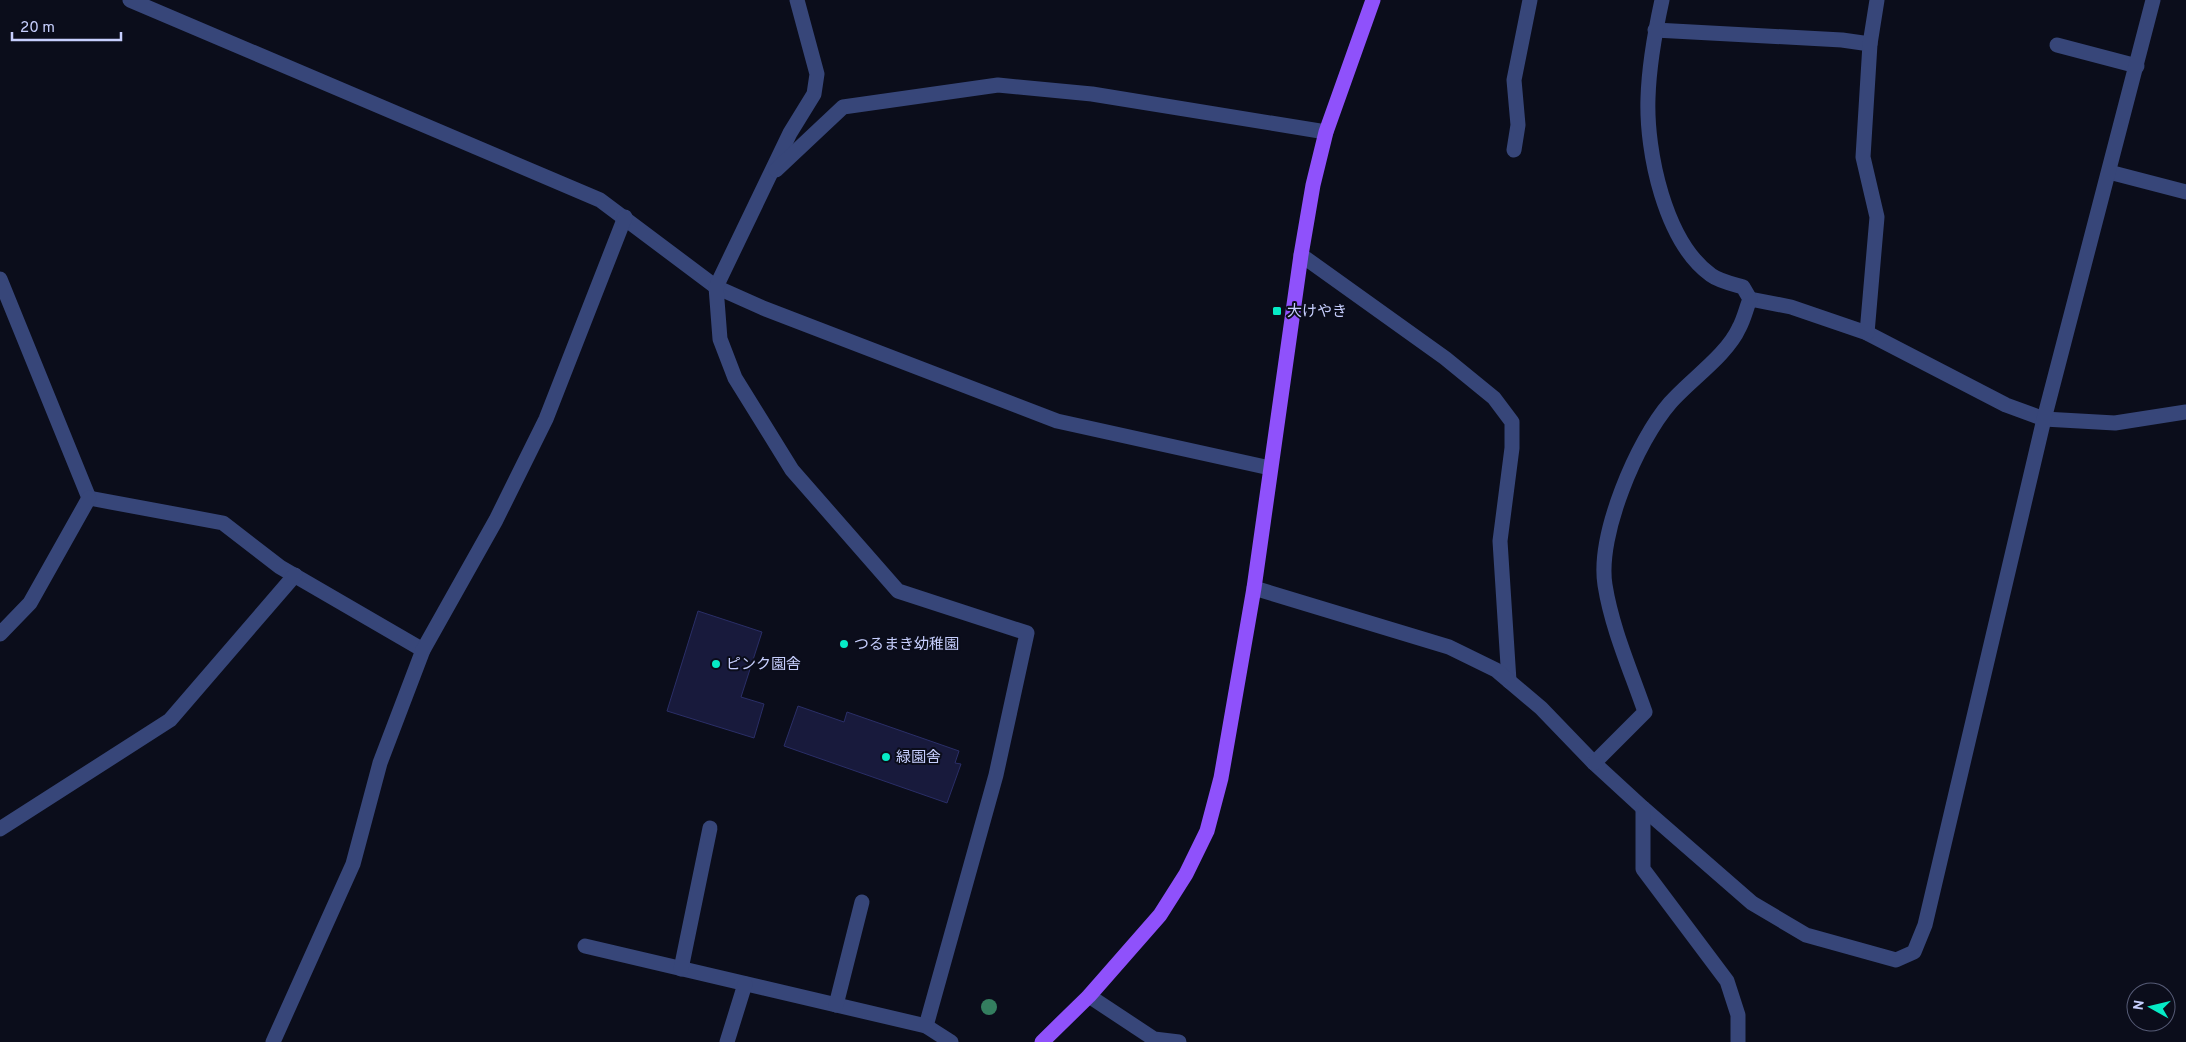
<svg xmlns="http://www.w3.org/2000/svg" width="2186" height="1042" viewBox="0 0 2186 1042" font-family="Overpass,'Noto Sans JP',sans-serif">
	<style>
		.building { fill: #181a3c; stroke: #2a2e67 }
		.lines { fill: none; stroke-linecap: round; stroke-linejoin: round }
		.minor { stroke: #374679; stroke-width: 15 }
		.major { stroke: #8f51fb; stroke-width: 15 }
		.tree { fill: #347e5f }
		.poi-dot { fill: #06ebc6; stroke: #0b0d1b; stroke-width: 2 }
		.labels { text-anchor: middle; stroke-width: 4; stroke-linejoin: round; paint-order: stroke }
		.poi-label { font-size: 15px; fill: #c7cffe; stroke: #0b0d1b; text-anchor: start }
	</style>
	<rect width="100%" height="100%" fill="#0b0d1b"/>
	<g class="building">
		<polygon points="698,611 762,632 741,697 764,704 754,738 667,711"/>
		<polygon points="798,706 844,722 847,712 959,751 955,763 961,764 947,803 784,746"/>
	</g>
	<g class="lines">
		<g class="minor">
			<polyline points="130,0 600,200 716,287 763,308 1057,421 1270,468"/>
			<polyline points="797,0 817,74 814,94 790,133 716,287 720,339 735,378 792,470 898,591 1027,633 996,775 926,1026"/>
			<polyline points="1655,30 1842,40 1870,44"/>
			<polyline points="2057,45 2137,66"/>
			<polyline points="1514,150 1518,125 1514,80 1530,0"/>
			<polyline points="776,170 843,107 998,85 1092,94 1326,132"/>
			<polyline points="2109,172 2186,192"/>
			<polyline points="1301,255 1445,358 1494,398 1512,422 1512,448 1500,541 1509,681"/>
			<polyline points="0,279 89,498"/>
			<polyline points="1750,299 1791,307 1867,333 2006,405 2044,419 2115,423 2186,412"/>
			<polyline points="1867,333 1877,217 1863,157 1870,44 1877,0"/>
			<polyline points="89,498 223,523 280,567 423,650"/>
			<polyline points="1254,588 1449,647 1496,670 1541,708 1594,763 1643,808 1752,903 1806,935 1896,960 1914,952 1925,925 2044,419 2153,0"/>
			<polyline points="0,634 30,603 89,498"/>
			<path d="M 1594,763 L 1645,712 C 1631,671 1612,629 1605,585 C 1597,535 1637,441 1670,403 C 1690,380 1727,355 1739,328 C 1744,319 1746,309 1750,299 L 1743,287 C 1733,284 1719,281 1711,275 C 1665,242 1646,152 1648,98 C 1649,64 1655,32 1662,0"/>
			<polyline points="1643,808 1643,869 1727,981 1738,1015 1738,1042"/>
			<polyline points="0,829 170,720 295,575"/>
			<polyline points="585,946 926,1026 951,1042"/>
			<polyline points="681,969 710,828"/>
			<polyline points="1089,996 1154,1039 1179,1042"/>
			<polyline points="836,1005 862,902"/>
			<polyline points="273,1042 353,864 380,763 423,650 496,520 546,419 625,217"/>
			<polyline points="727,1042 745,984"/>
		</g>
		<polyline class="major" points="1042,1042 1089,996 1160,915 1186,874 1207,831 1221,778 1254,588 1301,255 1313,185 1326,132 1373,0"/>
	</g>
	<circle class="tree" cx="989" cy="1007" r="8"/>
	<g class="poi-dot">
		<rect x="1272" y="306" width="10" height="10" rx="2.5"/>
		<circle cx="844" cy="644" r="5"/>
		<circle cx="716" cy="664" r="5"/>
		<circle cx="886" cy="757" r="5"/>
	</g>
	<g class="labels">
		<g class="poi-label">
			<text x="1287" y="316">大けやき</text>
			<text x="854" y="649">つるまき幼稚園</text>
			<text x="726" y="669">ピンク園舎</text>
			<text x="896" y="762">緑園舎</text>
		</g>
	</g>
	<g transform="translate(2151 1007) rotate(278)"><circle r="24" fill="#0b0d1b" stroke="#565b76"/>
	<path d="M0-4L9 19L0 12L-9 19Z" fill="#06ebc6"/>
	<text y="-8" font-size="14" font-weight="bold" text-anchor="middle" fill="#c7cffe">N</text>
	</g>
	<path d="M12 32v8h109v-8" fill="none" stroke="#c7cffe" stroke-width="2.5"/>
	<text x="20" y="32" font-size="15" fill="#c7cffe" stroke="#0b0d1b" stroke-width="4" paint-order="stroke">20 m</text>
</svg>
